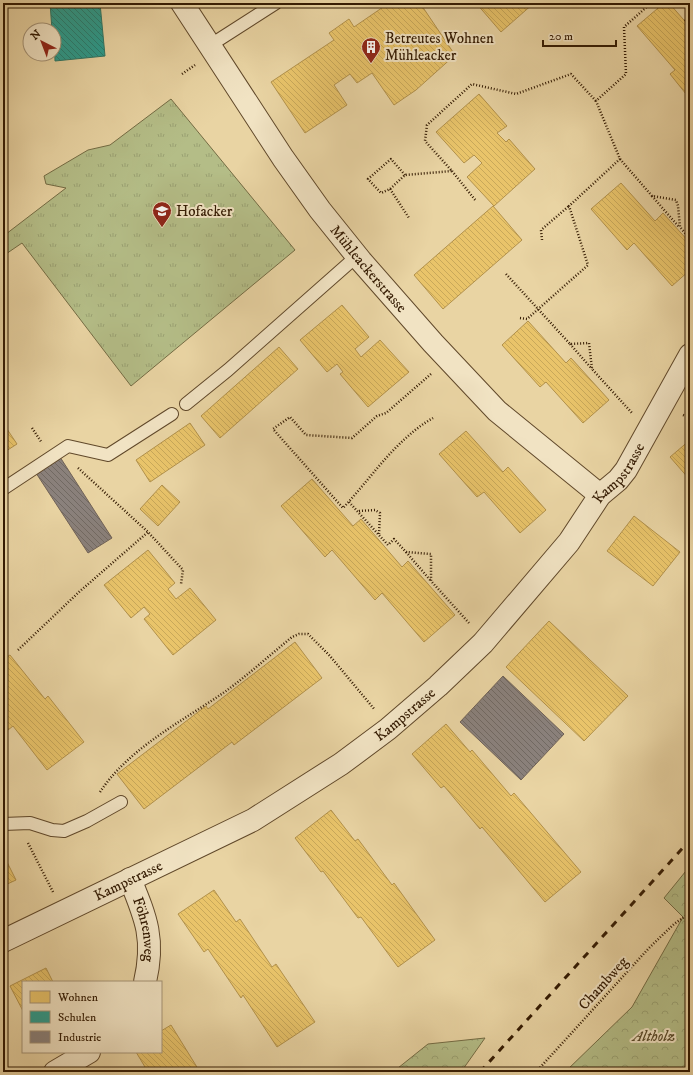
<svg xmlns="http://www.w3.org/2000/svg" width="693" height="1075" viewBox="0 0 693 1075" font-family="'IM FELL DW Pica',serif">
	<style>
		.grass { fill: url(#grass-tufts); stroke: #746c44 }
		.forest { fill: url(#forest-crowns); stroke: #746c44 }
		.homes { fill: url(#homes-back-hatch); stroke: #b2914b }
		.schools { fill: url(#schools-back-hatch); stroke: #2d7665 }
		.industry { fill: url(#industry-back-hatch); stroke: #706257 }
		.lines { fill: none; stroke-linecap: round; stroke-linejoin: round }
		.lane-casing { stroke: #60482a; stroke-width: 14 }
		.street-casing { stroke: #60482a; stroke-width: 24 }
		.path { stroke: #331a02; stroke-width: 2.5; stroke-dasharray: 1 2; stroke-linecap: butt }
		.lane { stroke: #f1e3c3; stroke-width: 12 }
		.street { stroke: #f1e3c3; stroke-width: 22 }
		.rail { stroke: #331a02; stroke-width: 3; stroke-dasharray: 7 7; stroke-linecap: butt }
		.labels { text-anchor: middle; stroke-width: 4; stroke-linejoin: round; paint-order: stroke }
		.poi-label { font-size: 15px; fill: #331a02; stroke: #f1e3c3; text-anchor: start }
		.street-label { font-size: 15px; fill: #331a02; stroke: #f1e3c3 }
		.park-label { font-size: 15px; font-style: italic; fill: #5a4b2a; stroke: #f1e3c3 }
	</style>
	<defs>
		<pattern id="grass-tufts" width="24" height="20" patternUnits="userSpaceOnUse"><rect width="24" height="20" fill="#b4bd87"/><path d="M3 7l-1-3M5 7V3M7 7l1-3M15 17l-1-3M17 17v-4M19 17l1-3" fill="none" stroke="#9ba273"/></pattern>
		<pattern id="forest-crowns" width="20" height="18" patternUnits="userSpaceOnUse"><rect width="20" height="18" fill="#b4bd87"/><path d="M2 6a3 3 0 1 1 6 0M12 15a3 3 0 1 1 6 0" fill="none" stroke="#9ba273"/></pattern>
		<pattern id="homes-back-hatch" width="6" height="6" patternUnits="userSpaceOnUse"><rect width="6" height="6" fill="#e9c46a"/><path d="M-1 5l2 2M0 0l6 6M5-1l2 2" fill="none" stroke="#c8a85a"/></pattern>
		<pattern id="schools-back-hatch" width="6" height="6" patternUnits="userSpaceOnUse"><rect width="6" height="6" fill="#2a9d8f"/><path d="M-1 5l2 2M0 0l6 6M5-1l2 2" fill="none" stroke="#257f73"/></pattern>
		<pattern id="industry-back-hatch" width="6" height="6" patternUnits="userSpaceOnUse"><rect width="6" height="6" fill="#8a817c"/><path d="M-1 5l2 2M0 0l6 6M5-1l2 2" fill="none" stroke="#716963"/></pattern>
	</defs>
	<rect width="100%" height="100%" fill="#e9d4a3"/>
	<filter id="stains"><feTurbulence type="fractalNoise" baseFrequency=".005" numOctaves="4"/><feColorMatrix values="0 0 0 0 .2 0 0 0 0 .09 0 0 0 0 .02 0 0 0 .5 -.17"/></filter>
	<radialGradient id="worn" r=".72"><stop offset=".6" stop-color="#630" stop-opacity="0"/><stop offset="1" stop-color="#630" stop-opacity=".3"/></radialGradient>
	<polygon class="grass" points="171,99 295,250 131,386 22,243 3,256 3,231 6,234 66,188 46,184 44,176 88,150 110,145"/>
	<g class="forest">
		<polygon points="690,866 690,1072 565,1072 632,1007 683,917 664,898"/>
		<polygon points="485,1038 461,1072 393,1072 428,1044"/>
	</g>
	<g class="homes">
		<polygon points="389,3 420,3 455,55 416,90 394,105 372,73 357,83 350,74 334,85 347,105 305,133 271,82 334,40 329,33 349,19 354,27"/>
		<polygon points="476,3 534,3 501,32"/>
		<polygon points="664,3 669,3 690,27 690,99 670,74 675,70 637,26"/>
		<polygon points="479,94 507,126 497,133 506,142 509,139 535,169 494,206 467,177 482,163 474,155 464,163 436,132"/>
		<polygon points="621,183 655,221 663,213 690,243 690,270 672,286 634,243 627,250 591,209"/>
		<polygon points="493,206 522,240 443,309 414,275"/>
		<polygon points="342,305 369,337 355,349 361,357 380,340 409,372 368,407 340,374 343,372 337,364 327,372 300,340"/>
		<polygon points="528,321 566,363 571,358 609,400 583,423 546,382 540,387 502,345"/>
		<polygon points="279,347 298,369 220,438 201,416"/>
		<polygon points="3,423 17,444 3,453"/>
		<polygon points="190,423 205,445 150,482 136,460"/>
		<polygon points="466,431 503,472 508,467 546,510 520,533 484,492 477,497 439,454"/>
		<polygon points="690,440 690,480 670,457"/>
		<polygon points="312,479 353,526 361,519 402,567 408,561 455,615 424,642 382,593 375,600 332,550 325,557 281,506"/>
		<polygon points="162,485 180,502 158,526 140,509"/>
		<polygon points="634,516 680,552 653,586 607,551"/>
		<polygon points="148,550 175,583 168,589 176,599 190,588 216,620 173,655 144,619 150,614 144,607 131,618 104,585"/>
		<polygon points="549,621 628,696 584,741 506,667"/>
		<polygon points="295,642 322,678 234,745 232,742 144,809 117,774 206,706 208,709"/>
		<polygon points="10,655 45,699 48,696 84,742 47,770 13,726 8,730 3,724 3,659"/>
		<polygon points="446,724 470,752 472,750 511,796 514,793 581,872 545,902 482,827 480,829 444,786 441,788 412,754"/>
		<polygon points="331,810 355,841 358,839 392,885 394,883 435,940 398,967 361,917 358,918 323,871 321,872 295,838"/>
		<polygon points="3,854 16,880 3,886"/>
		<polygon points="214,890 236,922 240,919 272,967 276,964 315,1022 277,1047 243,995 241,998 208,949 204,952 178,914"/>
		<polygon points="46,968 53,982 23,982 23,1011 10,986"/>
		<polygon points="171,1025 200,1072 148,1072 136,1052 161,1052 161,1031"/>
	</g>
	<polygon class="schools" points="50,3 100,3 105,56 55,61 54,30 52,30"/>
	<g class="industry">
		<polygon points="60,457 112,538 88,553 36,473"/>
		<polygon points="503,676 564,734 521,780 460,722"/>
	</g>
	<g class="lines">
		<g class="lane-casing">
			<g id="lane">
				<polyline points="209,46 276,3"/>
				<polyline points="186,404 228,370 357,256"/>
				<polyline points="3,489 68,446 108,455 172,414"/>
				<polyline points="3,824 30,823 52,830 64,831 87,821 121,802"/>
			</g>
		</g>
		<g class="street-casing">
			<g id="street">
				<path id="s1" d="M 182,3 L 283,158 L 320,210 L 361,261 L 433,343 L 497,411 L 600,495"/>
				<path id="s2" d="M 130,879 C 146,918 155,939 145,982"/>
				<path id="s3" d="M 3,941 L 253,820 L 341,764 L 388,729 L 438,686 L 483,643 L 569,542 L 600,495 L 618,480 L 626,470 L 690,355"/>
				<polyline points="55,1072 89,1052"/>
			</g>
		</g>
		<g class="path">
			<polyline points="685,21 690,14"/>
			<polyline points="182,74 195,65"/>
			<polyline points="620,159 652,196 676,200 678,206 680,227 690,239"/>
			<polyline points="452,171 476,201"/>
			<polyline points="405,175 391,159 368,179 381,193 390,189 405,175 452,171 425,141 427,125 472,84 516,94 571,74 596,101"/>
			<polyline points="390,189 409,218"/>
			<polyline points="652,196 679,227"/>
			<polyline points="542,240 541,230 569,206"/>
			<polyline points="506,274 570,344 589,343 592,369 632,413"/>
			<polyline points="520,318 527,319 588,265 569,206 620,159 596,101 626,74 624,27 651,3"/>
			<polyline points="570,344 592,369"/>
			<path d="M 431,374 L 386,413 L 377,416 L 352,438 L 306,435 L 290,417 L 273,429 L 343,508 C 372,477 396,439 433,418"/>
			<polyline points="683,415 690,418"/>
			<polyline points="32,428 42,443"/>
			<polyline points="78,468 148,532 183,570 181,584"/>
			<polyline points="349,502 388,545 394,539 406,552 431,554 431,581 469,623"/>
			<polyline points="359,511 375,510 380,513 379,534"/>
			<polyline points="406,552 431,581"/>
			<polyline points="18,650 79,592 148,532"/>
			<path d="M 100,792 C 130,747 183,721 226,691 C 249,674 270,655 292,637 L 299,634 L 308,634 L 330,656 L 375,710"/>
			<polyline points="28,843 53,892"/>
			<polyline points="536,1072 649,948 674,924 690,913"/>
		</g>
		<use href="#lane" class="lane"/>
		<use href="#street" class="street"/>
		<polyline class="rail" points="480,1072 690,840"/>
	</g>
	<defs>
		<g id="building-pin" transform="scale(1)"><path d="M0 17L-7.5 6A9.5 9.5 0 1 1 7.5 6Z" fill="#8f2418" stroke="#f1e3c3"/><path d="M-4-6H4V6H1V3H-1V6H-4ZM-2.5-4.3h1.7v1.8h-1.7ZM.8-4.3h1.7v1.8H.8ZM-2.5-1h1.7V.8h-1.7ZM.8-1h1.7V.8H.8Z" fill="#fff"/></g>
		<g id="school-pin" transform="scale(1)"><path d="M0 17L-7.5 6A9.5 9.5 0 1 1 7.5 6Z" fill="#8f2418" stroke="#f1e3c3"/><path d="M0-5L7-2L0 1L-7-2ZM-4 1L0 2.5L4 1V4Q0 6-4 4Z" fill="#fff"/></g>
	</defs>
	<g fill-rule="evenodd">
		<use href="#building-pin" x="371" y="47"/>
		<use href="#school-pin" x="162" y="211"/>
	</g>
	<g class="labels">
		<g class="poi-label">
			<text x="385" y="43">Betreutes Wohnen<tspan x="385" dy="17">Mühleacker</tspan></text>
			<text x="176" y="216">Hofacker</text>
		</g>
		<g class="street-label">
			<text dy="5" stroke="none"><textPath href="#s1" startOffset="325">Mühleackerstrasse</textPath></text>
			<text dy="5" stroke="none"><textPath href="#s3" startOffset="787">Kampstrasse</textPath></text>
			<text dy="5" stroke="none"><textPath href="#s3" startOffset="463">Kampstrasse</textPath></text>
			<text dy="5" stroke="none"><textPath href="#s3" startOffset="139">Kampstrasse</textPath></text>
			<text dy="5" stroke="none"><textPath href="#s2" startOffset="53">Föhrenweg</textPath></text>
			<text transform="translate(603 983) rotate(-48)" y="5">Chambweg</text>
		</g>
		<g class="park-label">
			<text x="654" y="1041">Altholz</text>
		</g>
	</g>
	<rect width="693" height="1075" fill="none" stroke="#e9d4a3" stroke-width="16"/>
	<rect x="4" y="4" width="685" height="1067" fill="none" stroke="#331a02" stroke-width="2"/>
	<rect x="8" y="8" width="677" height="1059" fill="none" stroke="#331a02"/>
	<rect x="22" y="981" width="140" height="72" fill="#f1e3c3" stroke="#a59376"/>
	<rect x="30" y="991" width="20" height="12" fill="#e9c46a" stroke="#a59376"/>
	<text x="58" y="1001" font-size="12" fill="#331a02">Wohnen</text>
	<rect x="30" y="1011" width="20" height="12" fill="#2a9d8f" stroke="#a59376"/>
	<text x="58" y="1021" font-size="12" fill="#331a02">Schulen</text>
	<rect x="30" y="1031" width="20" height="12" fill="#8a817c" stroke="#a59376"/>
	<text x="58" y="1041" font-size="12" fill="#331a02">Industrie</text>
	<g transform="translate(42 42) rotate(318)"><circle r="19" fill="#f1e3c3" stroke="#a59376"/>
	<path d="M0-3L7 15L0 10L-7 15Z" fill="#8f2418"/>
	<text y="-6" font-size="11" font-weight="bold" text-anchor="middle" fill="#331a02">N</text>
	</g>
	<path d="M543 40v6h73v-6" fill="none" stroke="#331a02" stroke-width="2"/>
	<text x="549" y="40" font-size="12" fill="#331a02" stroke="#f1e3c3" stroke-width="3" paint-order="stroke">20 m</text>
	<rect width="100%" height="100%" filter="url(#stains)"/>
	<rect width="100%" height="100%" fill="url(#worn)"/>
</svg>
